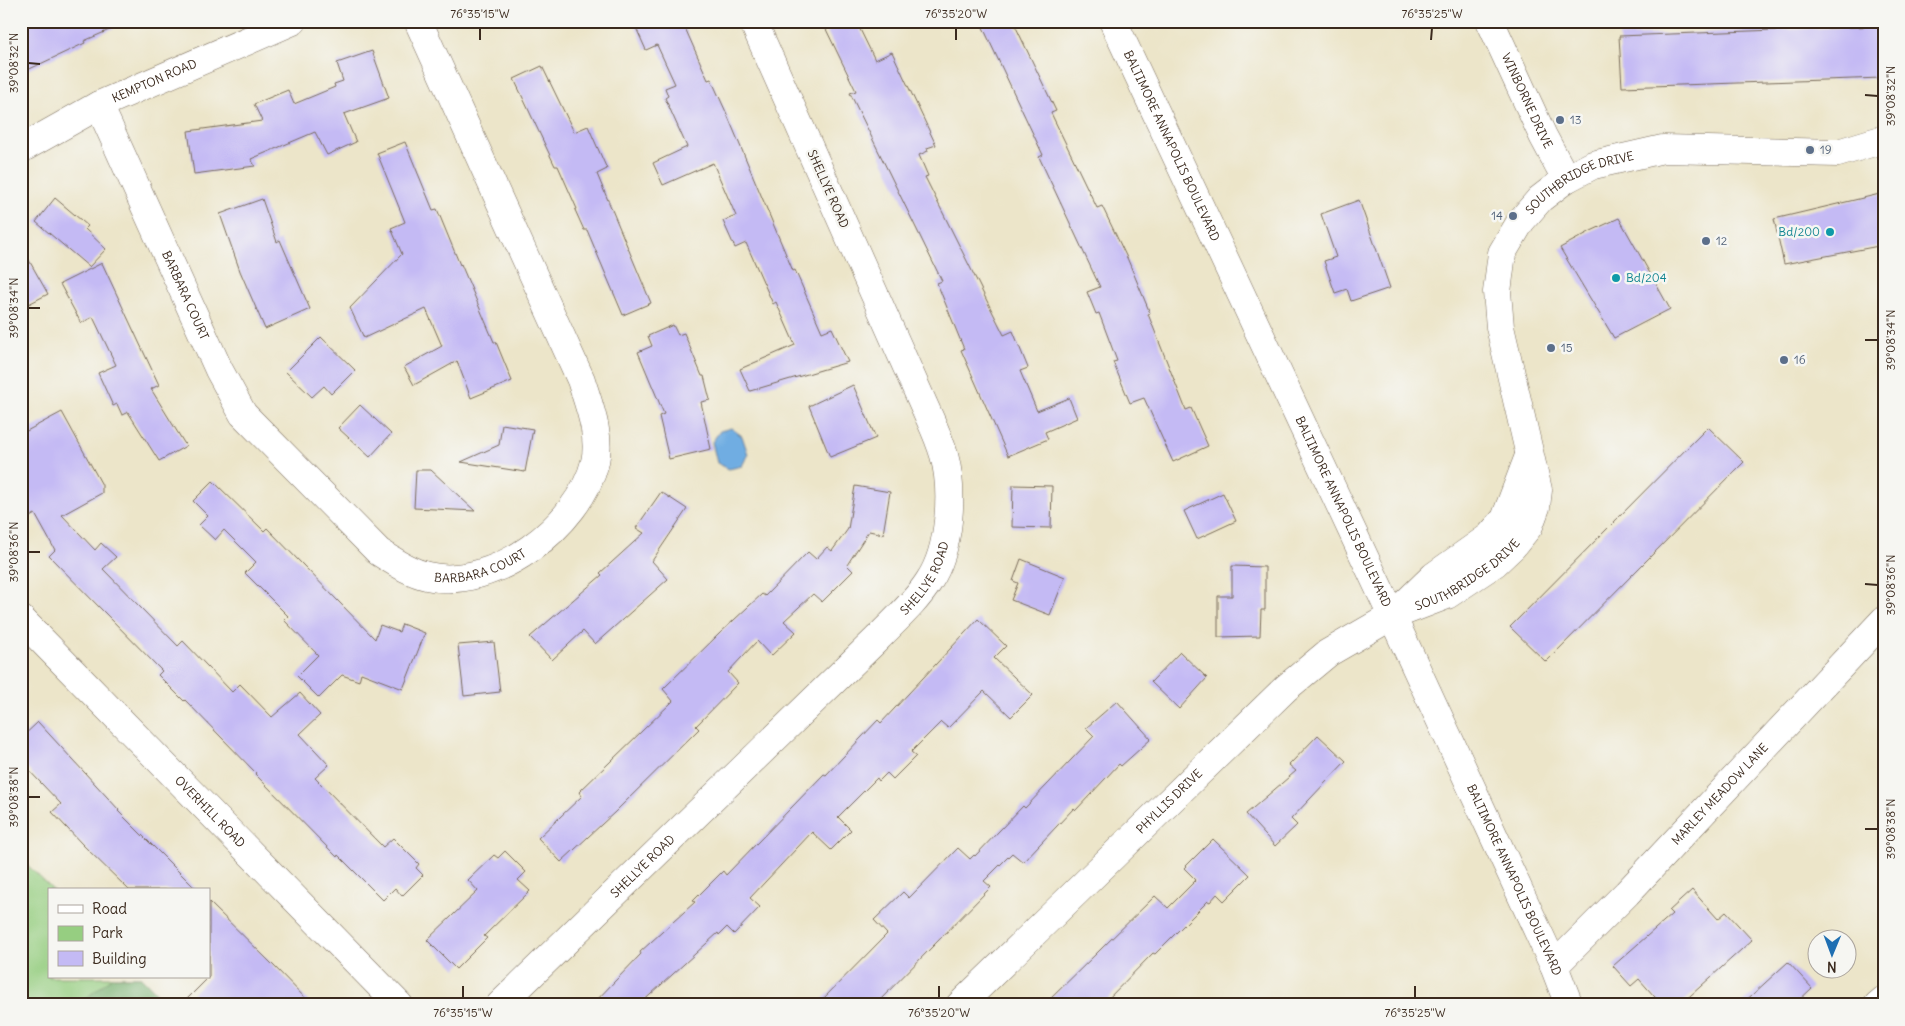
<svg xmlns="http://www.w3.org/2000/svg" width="1905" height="1026" viewBox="0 0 1905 1026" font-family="Delius,sans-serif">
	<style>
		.green { fill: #96ce81; stroke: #687c50 }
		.forest { fill: #78b16f; stroke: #5a6e46 }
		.water { fill: #6fade2; stroke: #556c80 }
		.building { fill: #c4baf4 }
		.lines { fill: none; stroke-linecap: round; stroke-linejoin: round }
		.minor-casing { stroke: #796b5a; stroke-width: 29 }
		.major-casing { stroke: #796b5a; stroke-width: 29 }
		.minor { stroke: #fff; stroke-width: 28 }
		.major { stroke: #fff; stroke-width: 28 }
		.ticks { fill: none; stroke: #3b2a1e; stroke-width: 2 }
		.service-dot { fill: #5c6f8a; stroke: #f6f6f2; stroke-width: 2 }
		.culture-dot { fill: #0f9aa8; stroke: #f6f6f2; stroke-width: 2 }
		.labels { text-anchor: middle; stroke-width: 5; stroke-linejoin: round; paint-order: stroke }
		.street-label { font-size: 12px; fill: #3b2a1e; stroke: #f6f6f2 }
		.service-label { font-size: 12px; fill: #4e5e75; stroke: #f6f6f2; text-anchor: start }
		.culture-label { font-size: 12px; fill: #0d838f; stroke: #f6f6f2; text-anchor: end }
		.neatline { fill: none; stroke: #3b2a1e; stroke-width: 2 }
		.ticks-label { font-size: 12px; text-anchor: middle; fill: #3b2a1e }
	</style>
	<rect width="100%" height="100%" fill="#f6f6f2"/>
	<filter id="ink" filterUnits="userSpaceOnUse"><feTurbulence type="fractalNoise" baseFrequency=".02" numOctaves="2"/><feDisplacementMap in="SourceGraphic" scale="10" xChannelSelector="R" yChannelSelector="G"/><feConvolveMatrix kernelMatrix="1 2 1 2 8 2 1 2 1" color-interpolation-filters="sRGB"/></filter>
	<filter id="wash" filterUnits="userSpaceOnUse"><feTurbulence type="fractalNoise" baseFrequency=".0096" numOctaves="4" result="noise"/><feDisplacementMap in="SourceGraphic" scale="20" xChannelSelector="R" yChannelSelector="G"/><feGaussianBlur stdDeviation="1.12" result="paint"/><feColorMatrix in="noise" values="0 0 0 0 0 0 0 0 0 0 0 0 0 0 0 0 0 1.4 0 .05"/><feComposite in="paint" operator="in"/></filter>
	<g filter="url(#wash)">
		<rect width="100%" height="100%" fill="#ece5c9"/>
		<polygon class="green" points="21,859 53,890 49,890 49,977 141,977 168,1005 21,1005"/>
		<polygon class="forest" points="113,977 141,977 168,1005 77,1005"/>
		<polygon class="water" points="731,428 742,436 748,454 742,466 729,469 717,463 712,442 720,431"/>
		<g id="blocks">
			<g class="building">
				<polygon points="21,21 130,21 84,41 85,43 21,73"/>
				<polygon points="633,21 682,21 708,80 711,79 726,112 793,271 795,270 822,332 832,328 848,362 750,391 740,369 795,345 776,302 773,304 746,243 735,248 723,221 736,216 713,163 663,185 653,163 687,147 665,98 668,96 665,88 675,84 657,45 646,50"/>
				<polygon points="822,21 856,21 875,60 892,52 936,145 927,148 928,151 919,155 928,176 925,177 1004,335 1013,331 1028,368 1020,371 1037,411 1069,398 1077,418 1045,432 1048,439 1008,456 961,350 964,349 937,283 942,281 850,93 856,91"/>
				<polygon points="980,21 1013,21 1056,111 1051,113 1097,208 1102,206 1128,260 1150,313 1148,314 1186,410 1191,408 1208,446 1173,462 1144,398 1130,403 1113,362 1117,361 1099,313 1096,314 1087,292 1100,287 1039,157 1043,155"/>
				<polygon points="1881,26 1882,78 1622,87 1619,36"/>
				<polygon points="372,51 389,98 344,114 356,142 327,155 315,132 251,159 255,166 194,174 188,131 262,121 254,104 288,90 294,104 335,87 334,84 343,81 337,63"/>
				<polygon points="542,66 574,132 588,126 607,169 597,174 651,303 623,315 587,230 584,230 575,210 577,209 558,166 555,166 514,79"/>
				<polygon points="405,142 433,210 437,209 460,265 461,264 494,342 496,342 512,381 471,398 457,361 414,385 404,367 442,346 426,309 364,338 350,308 402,254 391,228 405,222 377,153"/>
				<polygon points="1884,193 1884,245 1784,264 1774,219"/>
				<polygon points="55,198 88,226 85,229 106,249 89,267 36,222"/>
				<polygon points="262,199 277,242 280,240 310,309 265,329 240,271 220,214"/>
				<polygon points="1359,200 1390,288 1351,301 1347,289 1335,293 1324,261 1336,257 1321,214"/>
				<polygon points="1619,218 1670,309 1614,338 1560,248 1591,231"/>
				<polygon points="21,246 48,294 21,308"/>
				<polygon points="102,263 159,385 151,389 186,446 159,461 128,412 122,415 117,404 113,406 98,373 116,365 93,317 81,323 60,284"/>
				<polygon points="673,325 678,335 684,333 702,376 704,376 710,400 701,402 711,449 669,459 659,416 664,414 638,352 652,346 648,336"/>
				<polygon points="321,337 355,370 331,394 324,386 312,397 286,372"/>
				<polygon points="853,385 876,438 830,457 809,406"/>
				<polygon points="360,405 391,434 370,457 338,428"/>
				<polygon points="62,412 102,485 102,493 62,515 95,550 101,543 116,557 103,569 178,646 183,641 232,692 240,684 272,717 300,693 320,715 300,734 329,765 315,778 383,847 393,838 419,864 416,868 423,875 402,896 395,888 383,900 338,855 337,857 255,774 256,773 185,700 184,701 158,675 162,671 49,556 55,550 35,514 21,522 21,434"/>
				<polygon points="502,424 533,429 525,472 461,462 499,445"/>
				<polygon points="1708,427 1744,462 1546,662 1510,627"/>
				<polygon points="416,470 431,470 475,511 414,508"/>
				<polygon points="213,481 264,531 267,528 375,639 380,625 399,632 402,624 425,633 403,689 361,673 359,681 342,675 319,698 297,676 318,655 284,620 288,616 245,573 256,562 224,530 215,540 199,525 208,516 193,501"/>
				<polygon points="1013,485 1052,486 1051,528 1012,527"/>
				<polygon points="855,486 890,492 883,534 869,531 847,565 853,571 822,602 813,594 784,621 796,632 771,656 757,641 728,672 738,683 696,726 699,729 615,812 561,862 538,838 582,796 579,792 673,701 663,689 720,633 762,594 765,596 808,552 816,559 827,547 832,551 848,529"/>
				<polygon points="661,492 687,509 652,561 668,579 595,644 583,631 552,660 530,637 602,575 600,573 644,533 636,528"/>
				<polygon points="1223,493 1236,521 1197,539 1184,511"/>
				<polygon points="1021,559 1065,577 1050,615 1011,600 1018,583 1013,581"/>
				<polygon points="1232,566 1265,567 1265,610 1261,610 1260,636 1218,637 1218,596 1232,596"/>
				<polygon points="978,619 1006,646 994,658 1033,695 1011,717 984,691 948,728 941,722 911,752 916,756 893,779 887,773 879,781 877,778 838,817 851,830 831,850 812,832 750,898 760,907 734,934 727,927 719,935 718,933 639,1005 592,1005 641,954 640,952 695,902 693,901 723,871 726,875 824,774 826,775 878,720 881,723"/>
				<polygon points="494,642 500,692 464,696 458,645"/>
				<polygon points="1180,652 1207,678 1179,709 1151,682"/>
				<polygon points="1117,701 1151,739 1121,766 1119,764 1076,810 1074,808 1023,862 1012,853 984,881 991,887 875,1005 817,1005 887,934 874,920 903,892 909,898 958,848 970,859 974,855 975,856 1023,806 1025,808 1094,736 1086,728"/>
				<polygon points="38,722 119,810 118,811 197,890 129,890 82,844 52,812 61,804 21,762 21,738"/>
				<polygon points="1318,735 1346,761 1291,819 1297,825 1275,846 1246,814 1296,771 1289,765"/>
				<polygon points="1213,839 1250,875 1224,901 1217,894 1210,902 1208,901 1155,954 1153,953 1102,1005 1044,1005 1155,896 1168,908 1196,880 1184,868"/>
				<polygon points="505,851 526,872 518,880 530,891 484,936 487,938 456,969 427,940 478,891 468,880 494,855 498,858"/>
				<polygon points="1692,890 1718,919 1726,912 1752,940 1680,1005 1662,1005 1639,979 1631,986 1613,966 1672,914 1669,911"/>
				<polygon points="209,902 271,963 312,1005 181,1005 209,977"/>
				<polygon points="1788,962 1812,988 1794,1005 1741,1005"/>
			</g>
		</g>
	</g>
	<g filter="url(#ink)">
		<use href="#blocks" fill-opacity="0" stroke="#796b5a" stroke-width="1"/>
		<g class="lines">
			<g class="minor-casing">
				<g id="minor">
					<path id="s1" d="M 1490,21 L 1543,136 L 1566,179"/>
					<path id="s2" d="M 99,105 L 219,370 L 243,414 L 379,552 C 394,561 409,572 427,576 C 493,592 580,525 595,462 C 601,435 589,406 581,380 L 418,21"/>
					<path id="s3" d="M 21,149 L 99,105 L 293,21"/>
					<polyline points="1402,607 1434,576 1489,537 1505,519 1529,456"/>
					<path id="s4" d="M 21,619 L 399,1005"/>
					<path id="s5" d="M 1554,966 L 1627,893 L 1884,620"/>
					<path id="s6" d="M 500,1005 L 878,638 C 895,620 916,602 929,581 C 950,550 954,491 944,455 C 940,442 935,430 930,419 L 753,21"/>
					<path id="s7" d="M 960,1005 L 1286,688 L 1328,653 L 1392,616 L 1447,595 L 1495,563 L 1513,546 L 1529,526 L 1536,507 L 1538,490 L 1500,327 L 1497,292 L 1502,253 L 1521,221 L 1540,199 L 1566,179 L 1593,165 L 1663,149 L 1838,153 L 1884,139"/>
					<polyline points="1878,1005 1884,1000"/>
				</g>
			</g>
			<g class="major-casing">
				<g id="major">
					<path id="s8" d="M 1113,21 L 1392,616 L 1554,966 L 1569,1005"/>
				</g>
			</g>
			<use href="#minor" class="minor"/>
			<use href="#major" class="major"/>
		</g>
	</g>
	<path class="ticks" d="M 480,40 L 480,28M 956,40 L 956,28M 1431,40 L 1432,28M 28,63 L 40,64M 1865,95 L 1878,96M 28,308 L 40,308M 1865,340 L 1878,340M 28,552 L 40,552M 1865,584 L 1878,585M 28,797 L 40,797M 1865,829 L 1878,829M 463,998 L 463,986M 939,998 L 939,986M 1415,998 L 1415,986"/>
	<g class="service-dot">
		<circle cx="1560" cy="120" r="5"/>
		<circle cx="1810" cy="150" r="5"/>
		<circle cx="1513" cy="216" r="5"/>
		<circle cx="1706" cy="241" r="5"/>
		<circle cx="1551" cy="348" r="5"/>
		<circle cx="1784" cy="360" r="5"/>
	</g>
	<g class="culture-dot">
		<circle cx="1830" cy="232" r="5"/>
		<circle cx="1616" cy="278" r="5"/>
	</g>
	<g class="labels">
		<g class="street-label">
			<text dy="4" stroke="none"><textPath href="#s3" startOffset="150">KEMPTON ROAD</textPath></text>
			<text dy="4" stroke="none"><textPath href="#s1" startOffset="88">WINBORNE DRIVE</textPath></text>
			<text dy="4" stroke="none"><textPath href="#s8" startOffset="138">BALTIMORE ANNAPOLIS BOULEVARD</textPath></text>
			<text dy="4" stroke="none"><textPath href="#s7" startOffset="1139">SOUTHBRIDGE DRIVE</textPath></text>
			<text transform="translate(828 189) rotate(66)" y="4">SHELLYE ROAD</text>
			<text dy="4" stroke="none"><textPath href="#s2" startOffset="209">BARBARA COURT</textPath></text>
			<text dy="4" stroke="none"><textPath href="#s8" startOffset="542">BALTIMORE ANNAPOLIS BOULEVARD</textPath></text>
			<text dy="4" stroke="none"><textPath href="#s2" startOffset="644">BARBARA COURT</textPath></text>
			<text dy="4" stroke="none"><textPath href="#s7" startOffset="670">SOUTHBRIDGE DRIVE</textPath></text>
			<text dy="4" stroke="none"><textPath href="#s6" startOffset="604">SHELLYE ROAD</textPath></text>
			<text dy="4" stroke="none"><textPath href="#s5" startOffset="239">MARLEY MEADOW LANE</textPath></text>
			<text dy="4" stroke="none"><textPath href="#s7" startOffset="292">PHYLLIS DRIVE</textPath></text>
			<text dy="4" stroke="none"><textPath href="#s4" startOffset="270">OVERHILL ROAD</textPath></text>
			<text dy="4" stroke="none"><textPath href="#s6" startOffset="199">SHELLYE ROAD</textPath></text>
			<text dy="4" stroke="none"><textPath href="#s8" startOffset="948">BALTIMORE ANNAPOLIS BOULEVARD</textPath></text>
		</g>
		<g class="service-label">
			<text x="1570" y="124">13</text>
			<text x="1820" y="154">19</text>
			<text x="1503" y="220" text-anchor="end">14</text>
			<text x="1716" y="245">12</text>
			<text x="1561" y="352">15</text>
			<text x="1794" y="364">16</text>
		</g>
		<g class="culture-label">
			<text x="1820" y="236">Bd/200</text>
			<text x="1626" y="282" text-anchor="start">Bd/204</text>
		</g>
	</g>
	<rect width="1905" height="1026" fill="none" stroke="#f6f6f2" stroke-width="55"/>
	<rect x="48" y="888" width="162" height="90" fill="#f6f6f2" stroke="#aba49d"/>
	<rect x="58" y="905" width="25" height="8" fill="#ffffff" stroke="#aba49d"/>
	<text x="92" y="914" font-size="15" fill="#3b2a1e">Road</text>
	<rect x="58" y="926" width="25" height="15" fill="#96ce81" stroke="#aba49d"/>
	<text x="92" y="938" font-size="15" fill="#3b2a1e">Park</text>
	<rect x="58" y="951" width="25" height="15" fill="#c4baf4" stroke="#aba49d"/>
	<text x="92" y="964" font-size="15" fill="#3b2a1e">Building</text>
	<g transform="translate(1832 954) rotate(181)"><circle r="24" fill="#f6f6f2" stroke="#aba49d"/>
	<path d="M0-4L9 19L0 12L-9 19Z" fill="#1f6fb2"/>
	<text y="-8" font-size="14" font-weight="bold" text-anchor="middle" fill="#3b2a1e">N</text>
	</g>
	<rect x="28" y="28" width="1850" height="970" class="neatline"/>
	<g class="ticks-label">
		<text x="480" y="18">76°35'15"W</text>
		<text x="956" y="18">76°35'20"W</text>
		<text x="1432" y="18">76°35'25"W</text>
		<text transform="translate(14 63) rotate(-90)" y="4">39°08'32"N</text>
		<text transform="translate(1891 96) rotate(-90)" y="4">39°08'32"N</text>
		<text transform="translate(14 308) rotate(-90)" y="4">39°08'34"N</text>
		<text transform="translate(1891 340) rotate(-90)" y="4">39°08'34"N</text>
		<text transform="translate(14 552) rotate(-90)" y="4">39°08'36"N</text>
		<text transform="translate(1891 585) rotate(-90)" y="4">39°08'36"N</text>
		<text transform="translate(14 797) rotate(-90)" y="4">39°08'38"N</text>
		<text transform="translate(1891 829) rotate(-90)" y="4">39°08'38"N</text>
		<text x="463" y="1017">76°35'15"W</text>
		<text x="939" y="1017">76°35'20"W</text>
		<text x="1415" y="1017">76°35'25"W</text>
	</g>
</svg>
